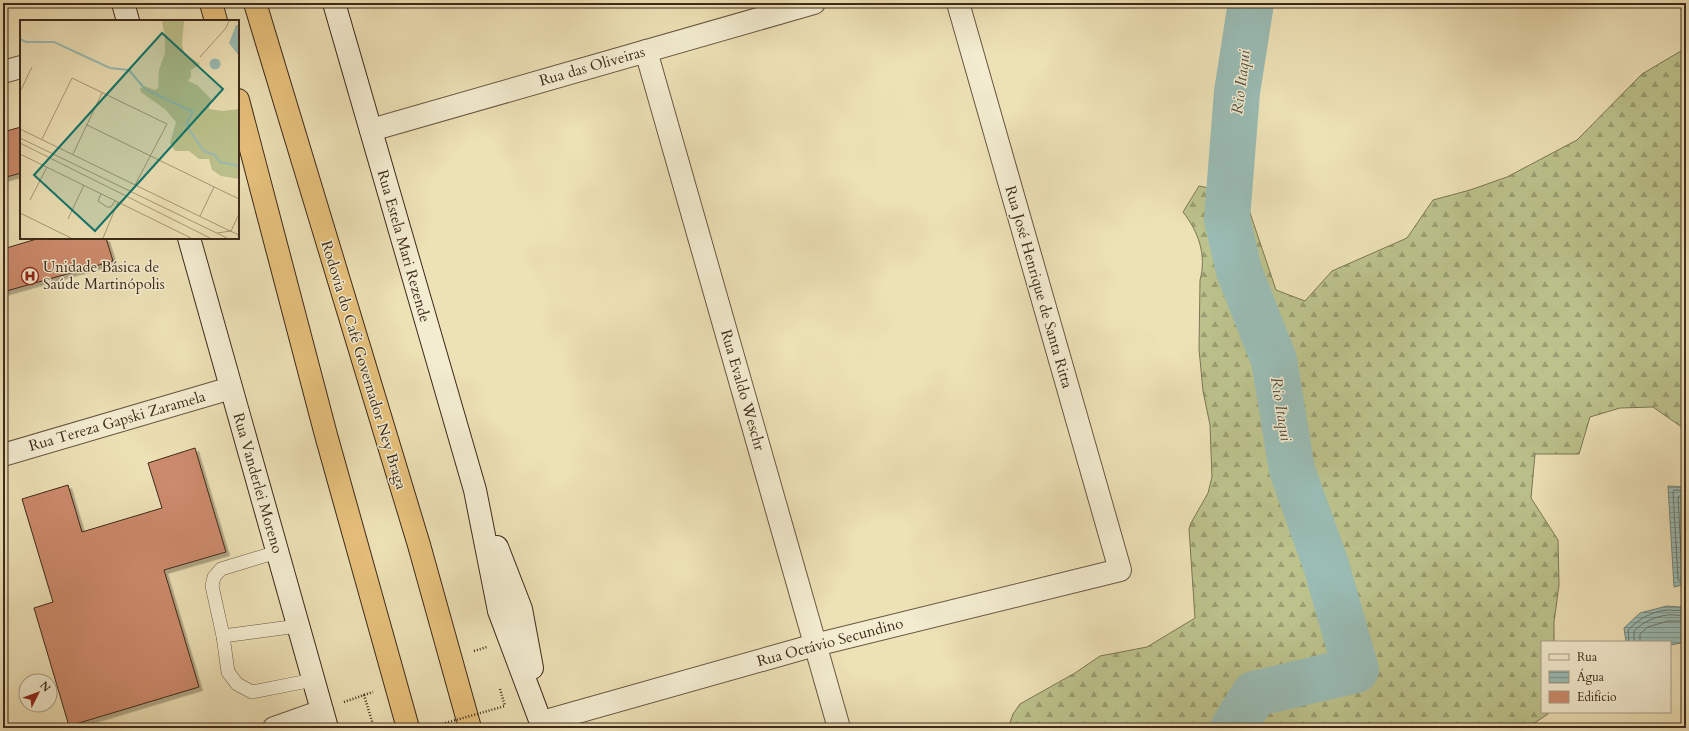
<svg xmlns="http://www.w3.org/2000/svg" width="1689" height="731" viewBox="0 0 1689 731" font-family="Cardo,serif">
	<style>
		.forest { fill: url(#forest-firs); stroke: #7c7654 }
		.water { fill: url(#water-rules); stroke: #758277 }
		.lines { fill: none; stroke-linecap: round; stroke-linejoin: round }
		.shore { stroke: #6c7368; stroke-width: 1 }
		.river { stroke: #9abcb4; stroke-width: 46 }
		.building { fill: #cd8b6d; stroke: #3d2a1b; filter: url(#shadow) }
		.lane-casing { stroke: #695842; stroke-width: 14 }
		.street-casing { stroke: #695842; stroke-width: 24 }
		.secondary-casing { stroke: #3d2a1b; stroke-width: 24 }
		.highway-casing { stroke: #3d2a1b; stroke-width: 24 }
		.path { stroke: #3d2a1b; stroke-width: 2.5; stroke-dasharray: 1 2; stroke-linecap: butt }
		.lane { stroke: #f3ecd0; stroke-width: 13 }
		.street { stroke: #f3ecd0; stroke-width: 22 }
		.secondary { stroke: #f3ecd0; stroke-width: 22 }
		.highway { stroke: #e6c07b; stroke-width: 22 }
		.path-bridge { stroke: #3d2a1b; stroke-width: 2.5; stroke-dasharray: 1 2; stroke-linecap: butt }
		.labels { text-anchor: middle; stroke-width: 3; stroke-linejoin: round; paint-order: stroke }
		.street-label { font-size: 15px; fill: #3d2a1b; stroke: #f3ecd0 }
		.poi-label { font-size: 15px; fill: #3d2a1b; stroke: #f3ecd0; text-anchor: start }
		.water-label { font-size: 16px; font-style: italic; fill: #544e41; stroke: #f3ecd0 }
		.inset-river { fill: none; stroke: #9abcb4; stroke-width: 2 }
		.inset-road { fill: none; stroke: #a79878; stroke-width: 1 }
		.view { fill: #0f766e; fill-opacity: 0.15; stroke: #0f766e; stroke-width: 2 }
		.inset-edge { fill: none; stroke: #3d2a1b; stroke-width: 2 }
	</style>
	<defs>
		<pattern id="forest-firs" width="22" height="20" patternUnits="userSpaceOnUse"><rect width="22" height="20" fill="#bcc28c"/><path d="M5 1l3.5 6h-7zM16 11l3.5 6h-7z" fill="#9a9e72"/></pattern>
		<pattern id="water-rules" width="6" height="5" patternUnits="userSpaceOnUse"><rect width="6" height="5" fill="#9abcb4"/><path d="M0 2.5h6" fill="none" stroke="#7f9992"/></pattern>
		<filter id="shadow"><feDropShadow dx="3.5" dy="3.5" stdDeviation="0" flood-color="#0004"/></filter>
	</defs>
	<rect width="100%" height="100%" fill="#ede1b6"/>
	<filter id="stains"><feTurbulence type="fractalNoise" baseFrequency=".005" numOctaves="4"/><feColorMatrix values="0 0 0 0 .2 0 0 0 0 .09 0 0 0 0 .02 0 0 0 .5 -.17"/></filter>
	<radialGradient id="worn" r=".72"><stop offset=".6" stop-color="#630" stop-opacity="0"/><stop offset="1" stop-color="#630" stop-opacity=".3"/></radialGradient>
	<path class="forest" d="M 1686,48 L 1686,430 L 1653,407 L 1620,408 L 1590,417 L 1579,454 L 1535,454 L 1531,498 L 1558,540 L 1559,585 L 1554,622 L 1554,642 L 1542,642 L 1542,712 L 1548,712 L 1548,714 L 1527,728 L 1008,728 L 1013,714 L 1020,704 L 1075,673 L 1100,656 L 1147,647 L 1195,618 L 1189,529 L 1191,523 L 1208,493 L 1212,477 L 1210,425 L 1203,391 L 1199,349 L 1200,280 C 1207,255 1198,231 1183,212 L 1199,186 L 1244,195 L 1276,290 L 1305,301 L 1332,271 L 1407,238 L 1433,200 L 1470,190 L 1507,177 L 1577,140 L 1642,74 Z"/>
	<g class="water">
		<polygon points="1668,486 1686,487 1686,584 1674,587"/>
		<polygon points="1686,603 1686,642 1670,645 1670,642 1626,642 1624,628 1640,613 1667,606 1680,607"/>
	</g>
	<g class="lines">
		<g class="shore">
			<polyline points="1686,491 1674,490 1673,492 1678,579 1679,581 1686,580"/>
			<polyline points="1686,496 1679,496 1678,497 1682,573 1686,575"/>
			<path d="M 1629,642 L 1628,630 C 1639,619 1652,611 1668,610 C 1675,610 1680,612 1686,608"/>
			<path d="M 1634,642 L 1634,631 C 1643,622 1654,617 1667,615 C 1674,614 1680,617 1686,614"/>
			<polyline points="1640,642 1640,634 1648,627 1668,621 1686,621"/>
		</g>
		<polyline class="river" points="1233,728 1254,694 1356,670 1326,565 1292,470 1274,360 1239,271 1227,219 1237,92 1251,3"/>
	</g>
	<g class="building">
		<polygon points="21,127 21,173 3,178 3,132"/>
		<polygon points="40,238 106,238 113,261 3,292 3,249"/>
		<polygon points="195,448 226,552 164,570 199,687 69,726 34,608 53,602 22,499 68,485 82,532 162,508 148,463"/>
	</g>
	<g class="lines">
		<g class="lane-casing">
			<g id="lane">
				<polyline points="277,552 221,569 214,577 212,586 223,636 228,672 237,684 252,692 313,680"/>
				<polyline points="223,636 298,626"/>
			</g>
		</g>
		<g class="street-casing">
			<g id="street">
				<polyline points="646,51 839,728"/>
				<polyline points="3,72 21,67"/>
				<polyline points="371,130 814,3"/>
				<polyline points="3,455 231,388"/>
				<polyline points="542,722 815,645 1120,570 958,3"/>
				<polyline points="274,728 322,711"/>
			</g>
		</g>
		<g class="secondary-casing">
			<g id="secondary">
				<polyline points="123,3 128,21"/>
				<polyline points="334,3 475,490 499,611 543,728"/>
				<polyline points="189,238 327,728"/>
				<polyline points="497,547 521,609 532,668"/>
			</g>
		</g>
		<g class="highway-casing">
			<g id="highway">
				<polyline points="211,3 216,21"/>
				<polyline points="255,3 419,545 470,728"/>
				<polyline points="238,100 326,435 408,728"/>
			</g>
		</g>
		<g class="path">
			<polyline points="474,651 487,647"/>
			<polyline points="500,689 505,706"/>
			<polyline points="364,695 373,692"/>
			<polyline points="344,702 364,695 374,728"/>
		</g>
		<use href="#lane" class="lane"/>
		<use href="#street" class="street"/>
		<use href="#secondary" class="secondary"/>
		<use href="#highway" class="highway"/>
		<polyline class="path-bridge" points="428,728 505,706"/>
	</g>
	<defs>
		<g id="hospital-ring" transform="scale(0.9)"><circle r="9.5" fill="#f3ecd0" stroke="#8f2418" stroke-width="1.5"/><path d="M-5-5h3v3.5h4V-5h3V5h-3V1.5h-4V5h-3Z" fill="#8f2418"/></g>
	</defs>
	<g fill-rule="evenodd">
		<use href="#hospital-ring" x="30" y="276"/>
	</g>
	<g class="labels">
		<g class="street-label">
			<text transform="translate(592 66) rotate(-16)" y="5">Rua das Oliveiras</text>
			<text transform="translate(404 246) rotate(74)" y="5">Rua Estela Mari Rezende</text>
			<text transform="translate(1039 287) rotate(74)" y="5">Rua José Henrique de Santa Ritta</text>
			<text transform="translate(364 365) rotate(73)" y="5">Rodovia do Café Governador Ney Braga</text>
			<text transform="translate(743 390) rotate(74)" y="5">Rua Evaldo Weschr</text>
			<text transform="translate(117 421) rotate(-16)" y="5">Rua Tereza Gapski Zaramela</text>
			<text transform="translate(258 483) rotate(74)" y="5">Rua Vanderlei Moreno</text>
			<text transform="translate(830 642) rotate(-15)" y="5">Rua Octávio Secundino</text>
		</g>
		<g class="poi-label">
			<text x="43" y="272">Unidade Básica de<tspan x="43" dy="17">Saúde Martinópolis</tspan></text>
		</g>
		<g class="water-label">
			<text transform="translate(1240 82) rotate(-83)" y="6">Rio Itaqui</text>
			<text transform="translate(1282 409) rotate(81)" y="6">Rio Itaqui</text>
		</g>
	</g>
	<g transform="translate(20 20)">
		<rect width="219" height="219" fill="#ede1b6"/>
		<path d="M 142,1 L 164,1 L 162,25 L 164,33 L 180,44 L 171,50 L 171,57 L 168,61 L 177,65 L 191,79 L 189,89 L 203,91 L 219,89 L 219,159 L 201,156 L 192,150 L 189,139 L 179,139 L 169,131 L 155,131 L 150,123 L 156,102 L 146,90 L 121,72 L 120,69 L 124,66 L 135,70 L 138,68 L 139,50 L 145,33 L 145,17 Z" fill="#bcc28c"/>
		<path d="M 216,5 L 219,5 L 219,36 L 209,23 ZM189.5 44a5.5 5.5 0 1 1 11 0a5.5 5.5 0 1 1-11 0Z" fill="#9abcb4"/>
		<path class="inset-river" d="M 0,19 L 6,22 L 34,22 L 90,48 L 109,50 L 125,69 L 173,92 L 167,102 L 170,111 L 184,131 L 195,135 L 200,142 L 219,146"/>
		<path class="inset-road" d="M 180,37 L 206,8 L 209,1M 0,72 L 12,47M 67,105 L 219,179M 0,109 L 210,211M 0,118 L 207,218M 22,119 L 52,58 L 147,104 L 115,165M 0,123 L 190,218M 0,134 L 171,218M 53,134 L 82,73M 81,174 L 78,181 L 87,187 L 91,187 L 95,181M 10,180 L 27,147M 0,193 L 51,218M 180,196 L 194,167M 48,199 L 64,165M 208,210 L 219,215M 211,211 L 219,194M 197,213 L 211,211M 83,218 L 98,182"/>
		<path class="view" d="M 142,13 L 203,69 L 75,211 L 14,155 Z"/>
		<rect width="219" height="219" class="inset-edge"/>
	</g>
	<rect width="1689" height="731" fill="none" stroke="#ede1b6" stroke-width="16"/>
	<rect x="4" y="4" width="1681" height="723" fill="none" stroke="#3d2a1b" stroke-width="2"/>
	<rect x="8" y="8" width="1673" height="715" fill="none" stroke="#3d2a1b"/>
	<rect x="1541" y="641" width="130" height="72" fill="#f3ecd0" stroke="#aa9e88"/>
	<rect x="1549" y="654" width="20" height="6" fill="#f3ecd0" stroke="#aa9e88"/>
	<text x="1577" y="661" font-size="12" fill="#3d2a1b">Rua</text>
	<rect x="1549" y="671" width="20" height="12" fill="url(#water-rules)" stroke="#aa9e88"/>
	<text x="1577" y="681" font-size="12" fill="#3d2a1b">Água</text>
	<rect x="1549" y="691" width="20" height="12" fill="#cd8b6d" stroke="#aa9e88"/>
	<text x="1577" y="701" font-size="12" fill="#3d2a1b">Edifício</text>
	<g transform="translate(38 693) rotate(48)"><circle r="19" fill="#f3ecd0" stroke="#aa9e88"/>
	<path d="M0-3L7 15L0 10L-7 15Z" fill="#8f2418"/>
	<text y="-6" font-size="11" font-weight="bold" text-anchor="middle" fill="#3d2a1b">N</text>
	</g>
	<rect width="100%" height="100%" filter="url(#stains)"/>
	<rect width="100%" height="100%" fill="url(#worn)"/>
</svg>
